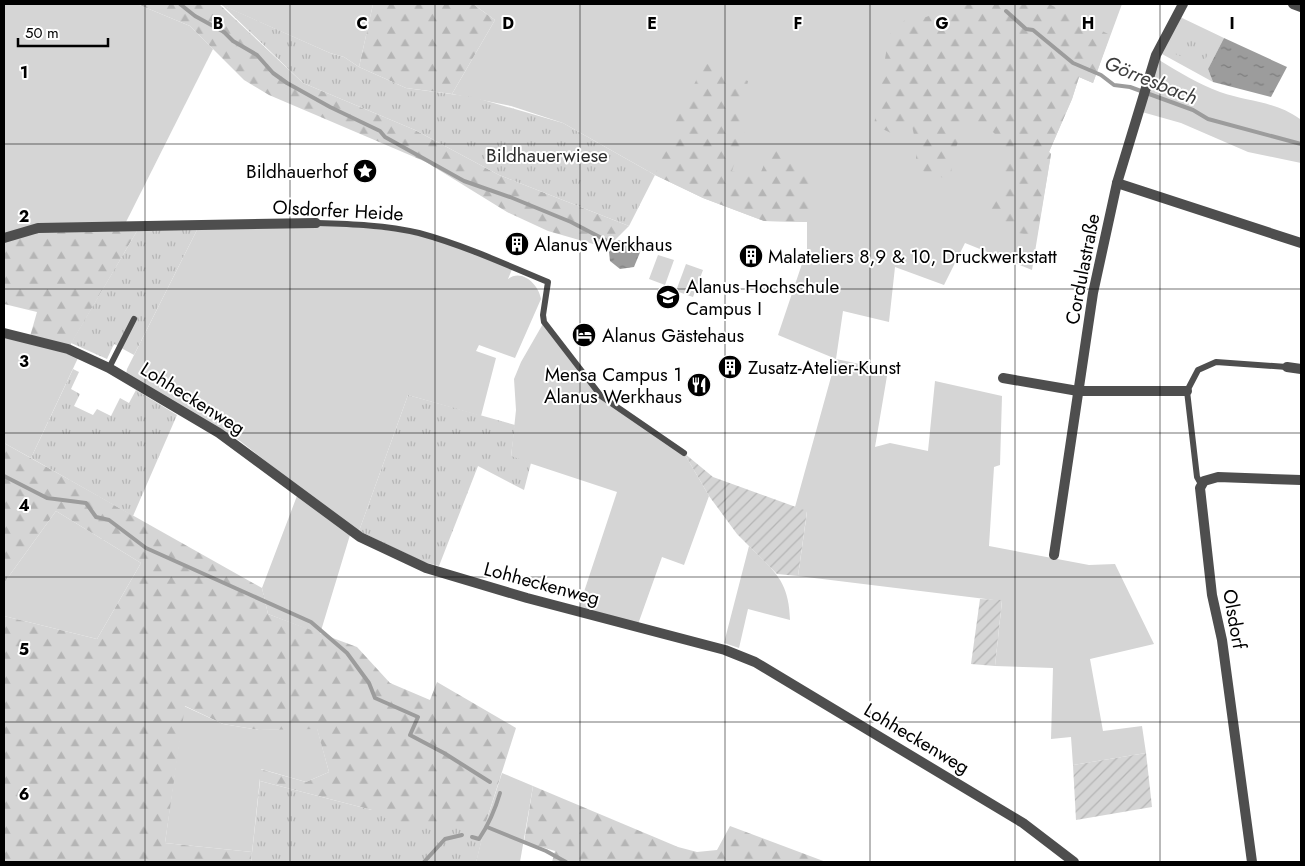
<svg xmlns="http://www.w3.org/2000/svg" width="1305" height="866" viewBox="0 0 1305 866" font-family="Jost,sans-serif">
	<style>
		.grass { fill: #d5d5d5 }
		.forest { fill: url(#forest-firs) }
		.park { fill: url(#park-tufts) }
		.garden { fill: url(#garden-furrows) }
		.water { fill: url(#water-ripples) }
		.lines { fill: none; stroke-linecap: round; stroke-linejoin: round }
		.stream { stroke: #9c9c9c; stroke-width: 4 }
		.service { stroke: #4e4e4e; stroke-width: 6 }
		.minor { stroke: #4e4e4e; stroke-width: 10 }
		.grid { fill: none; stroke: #000; stroke-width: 1; stroke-opacity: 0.55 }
		.labels { text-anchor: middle; stroke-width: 4; stroke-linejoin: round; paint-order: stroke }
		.park-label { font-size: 19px; fill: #2c2c2c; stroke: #fff }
		.poi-label { font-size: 19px; fill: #000; stroke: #fff; text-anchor: start }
		.street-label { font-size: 19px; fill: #000; stroke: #fff }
		.water-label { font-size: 20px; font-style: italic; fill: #3d3d3d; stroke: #fff }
		.grid-label { font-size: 16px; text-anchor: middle; font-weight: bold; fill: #000; stroke: #fff; stroke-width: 4; stroke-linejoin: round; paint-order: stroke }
	</style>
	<defs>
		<pattern id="forest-firs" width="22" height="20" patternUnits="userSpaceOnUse" patternTransform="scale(1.25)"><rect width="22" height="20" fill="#d5d5d5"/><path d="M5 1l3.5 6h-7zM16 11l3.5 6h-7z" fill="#b5b5b5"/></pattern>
		<pattern id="park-tufts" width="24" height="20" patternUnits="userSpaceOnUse" patternTransform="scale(1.25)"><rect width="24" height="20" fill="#d5d5d5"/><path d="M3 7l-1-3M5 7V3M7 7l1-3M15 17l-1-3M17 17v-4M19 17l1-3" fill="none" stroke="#b5b5b5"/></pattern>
		<pattern id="garden-furrows" width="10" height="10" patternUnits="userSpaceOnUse" patternTransform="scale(1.25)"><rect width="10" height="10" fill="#d5d5d5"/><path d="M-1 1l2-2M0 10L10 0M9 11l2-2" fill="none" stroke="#b5b5b5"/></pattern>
		<pattern id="water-ripples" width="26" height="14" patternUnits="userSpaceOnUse" patternTransform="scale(1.25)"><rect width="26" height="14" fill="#9c9c9c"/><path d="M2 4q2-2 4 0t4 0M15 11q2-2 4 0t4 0" fill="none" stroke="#7d7d7d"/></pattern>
	</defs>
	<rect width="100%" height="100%" fill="#fff"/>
	<g class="grass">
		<polygon points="4,4 137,4 190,26 213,49 124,226 4,238"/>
		<polygon points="219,4 373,4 359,67 344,57 330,53"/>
		<polygon points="473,4 1122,4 1093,83 1079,77 1072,99 1049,152 1051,154 1032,270 965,243 944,285 895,267 889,322 843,311 836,359 888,370 875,447 890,443 928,451 935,381 1002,396 1000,465 994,467 989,546 1089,565 1115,564 1154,644 1090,659 1103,731 1142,726 1146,753 1073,765 1071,737 1051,739 1053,668 995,666 1002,601 798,576 807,512 795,507 836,359 778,335 807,249 807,222 764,221 703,198 655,175 563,123 511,106 452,94 495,20"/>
		<polygon points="1180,17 1224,38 1208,69 1213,82 1162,54"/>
		<path d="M 1159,60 C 1179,72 1198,84 1220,92 C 1249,102 1275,101 1300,119 L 1301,163 L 1248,152 L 1181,123 L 1142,112 Z"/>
		<path d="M 301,222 L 417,233 L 513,267 L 508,279 C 522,268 539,285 541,299 L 515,358 L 479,345 L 476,351 L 496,358 L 481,416 L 408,395 L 359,531 L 350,535 L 320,634 L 268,614 L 262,588 L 300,488 L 240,441 L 126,375 L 127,369 L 198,228 Z"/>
		<polygon points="658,255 674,260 665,285 649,279"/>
		<polygon points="686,264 703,270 693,297 676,291"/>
		<polygon points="544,322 595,389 684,453 709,496 684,565 662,557 637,627 578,610 617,492 511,457 516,410 514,379 521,362"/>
		<polygon points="4,333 68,349 78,358 31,458 4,443"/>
		<polygon points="56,511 141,563 97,639 4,616 4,583"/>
		<path d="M 749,546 C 775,572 789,581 790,620 L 748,609 L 739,648 L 724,643 Z"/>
		<polygon points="184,706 223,724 259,730 317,728 329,772 306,782 261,769 251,862 252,852 165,843"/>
		<polygon points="502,773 533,786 520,862 476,862 486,822"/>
	</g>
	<g class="forest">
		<polygon points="137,4 219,4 303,83 415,130 499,175 629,226 607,248 548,231 507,212 426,162 269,95 244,80 190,26"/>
		<polygon points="373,4 473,4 495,20 452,94 406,88 359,67"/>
		<polygon points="962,4 1049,4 1110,35 1093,83 1079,77 1072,99 1049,152 1051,154 1037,236 1012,232 984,215 1002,183 1008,155 998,137 985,124 965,124 955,150 950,179 926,174 916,163 916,144 912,126 900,127 891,133 874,125 889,35 905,20 926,17"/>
		<polygon points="705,63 748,81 739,129 745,130 732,171 758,179 774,141 797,157 814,177 808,186 814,211 807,222 764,221 703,198 655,175 677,118"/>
		<polygon points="38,228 137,231 68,349 29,340 37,312 4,304 4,238"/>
		<polygon points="4,443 262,588 268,614 357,647 390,683 430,700 437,682 516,728 486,822 476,862 351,862 372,810 260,781 260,769 306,782 329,772 317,729 259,730 223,724 185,706 165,843 252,852 251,862 4,862 4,616 97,639 141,563 56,511 4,583"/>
		<polygon points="533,786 678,847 697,852 717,850 730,826 826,862 552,862 555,851 524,842"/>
	</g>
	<g class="park">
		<polygon points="222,5 330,53 344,57 359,67 406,88 473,97 563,123 655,175 629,226 499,175 415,130 303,83"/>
		<polygon points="1188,29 1214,42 1206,58 1200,63 1175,54"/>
		<polygon points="198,228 134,355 114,344 107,359 71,343 137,231"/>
		<polygon points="73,369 79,372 71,389 80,394 74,406 93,415 97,409 111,416 120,398 129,403 136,390 177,415 133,516 31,458"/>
		<polygon points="408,395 515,425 511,456 531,463 524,490 478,466 439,566 424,562 359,531"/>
		<polygon points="260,781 372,810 397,825 486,822 476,862 251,862"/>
	</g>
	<g class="garden">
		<polygon points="684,453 713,477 807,511 798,576 777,574 737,534 709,496"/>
		<polygon points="980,599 1002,600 995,666 971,664"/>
		<polygon points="1146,753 1152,807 1076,820 1073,765"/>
	</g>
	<g class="water">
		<polygon points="1224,38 1287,67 1271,97 1213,82 1208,69"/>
		<polygon points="618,240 643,245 634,267 620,269 610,261 609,252"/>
	</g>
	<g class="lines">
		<g class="stream">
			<polyline points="180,4 195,16 224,32 233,41 257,55 273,73 287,83 330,107 380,131 385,137 464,181 510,197 571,222 613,244"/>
			<polyline points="1006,11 1026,29 1033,30 1073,63 1101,75 1114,85 1130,87 1193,110 1208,119 1301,144"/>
			<polyline points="4,476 47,498 86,503 96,517 109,520 146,548 311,622 347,653 369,683 375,698 418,717 410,735 444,753 490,782"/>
			<polyline points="487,827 546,851 566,862"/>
			<path d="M 472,837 L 479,839 C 489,824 495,810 500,793"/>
			<polyline points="424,862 445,839 462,835"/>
		</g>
		<g class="service">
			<path d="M 316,223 C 350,224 386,225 419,233 C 463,245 505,264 548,282 L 543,315 L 544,322 L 601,396 L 684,453"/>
			<polyline points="109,368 134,319"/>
			<polyline points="1201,484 1197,477 1187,391 1198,370 1216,362 1287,367"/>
		</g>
		<g class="minor">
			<polyline points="1293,4 1301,7"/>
			<polyline points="1117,183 1301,243"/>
			<polyline points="4,238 38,228 316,223"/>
			<polyline points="4,333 68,349 109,368 219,433 360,537 426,568 527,598 725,650 755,662 1023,823 1074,862"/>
			<polyline points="1287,367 1301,369"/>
			<polyline points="1003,378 1078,391 1187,391"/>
			<polyline points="1054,555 1093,293 1117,183 1156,55 1183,4"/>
			<polyline points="1252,862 1222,640 1212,595 1200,488 1204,481 1218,477 1301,480"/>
		</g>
	</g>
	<path class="grid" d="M 145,4 L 145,862M 290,4 L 290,862M 435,4 L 435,862M 580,4 L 580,862M 725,4 L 725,862M 870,4 L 870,862M 1015,4 L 1015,862M 1160,4 L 1160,862M 4,144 L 1301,144M 4,289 L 1301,289M 4,433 L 1301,433M 4,577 L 1301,577M 4,722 L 1301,722"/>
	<defs>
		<g id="sight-disc" transform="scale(1.25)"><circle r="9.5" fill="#000" stroke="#fff"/><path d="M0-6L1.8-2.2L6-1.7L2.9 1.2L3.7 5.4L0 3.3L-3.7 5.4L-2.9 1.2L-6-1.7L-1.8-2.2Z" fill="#fff"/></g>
		<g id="building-disc" transform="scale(1.25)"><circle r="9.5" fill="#000" stroke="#fff"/><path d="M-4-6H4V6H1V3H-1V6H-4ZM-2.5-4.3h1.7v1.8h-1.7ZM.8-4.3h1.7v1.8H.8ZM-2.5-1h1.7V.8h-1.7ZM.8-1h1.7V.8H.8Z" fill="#fff"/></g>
		<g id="university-disc" transform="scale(1.25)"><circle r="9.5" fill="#000" stroke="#fff"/><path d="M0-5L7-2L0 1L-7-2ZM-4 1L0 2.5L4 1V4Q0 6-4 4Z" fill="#fff"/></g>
		<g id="hotel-disc" transform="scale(1.25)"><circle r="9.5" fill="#000" stroke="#fff"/><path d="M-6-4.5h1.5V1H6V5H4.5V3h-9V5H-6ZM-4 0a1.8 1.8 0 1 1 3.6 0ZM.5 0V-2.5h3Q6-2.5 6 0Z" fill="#fff"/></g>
		<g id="restaurant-disc" transform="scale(1.25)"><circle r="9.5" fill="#000" stroke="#fff"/><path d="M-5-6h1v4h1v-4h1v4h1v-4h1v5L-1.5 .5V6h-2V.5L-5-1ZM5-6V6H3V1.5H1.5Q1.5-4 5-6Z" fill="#fff"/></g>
	</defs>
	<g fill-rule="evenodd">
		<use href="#sight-disc" x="365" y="171"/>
		<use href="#building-disc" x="517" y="244"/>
		<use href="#building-disc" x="751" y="256"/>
		<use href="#university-disc" x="668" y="297"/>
		<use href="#hotel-disc" x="584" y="335"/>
		<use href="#building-disc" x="730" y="367"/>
		<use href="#restaurant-disc" x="699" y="385"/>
	</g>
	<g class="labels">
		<g class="park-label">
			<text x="547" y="162">Bildhauerwiese</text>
		</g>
		<g class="poi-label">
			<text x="348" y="178" text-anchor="end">Bildhauerhof</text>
			<text x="534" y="251">Alanus Werkhaus</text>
			<text x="768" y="263">Malateliers 8,9 &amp; 10, Druckwerkstatt</text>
			<text x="686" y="293">Alanus Hochschule<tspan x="686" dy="22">Campus I</tspan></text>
			<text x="602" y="342">Alanus Gästehaus</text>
			<text x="748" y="374">Zusatz-Atelier-Kunst</text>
			<text x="682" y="381" text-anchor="end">Mensa Campus 1<tspan x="682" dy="22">Alanus Werkhaus</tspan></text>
		</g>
		<g class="street-label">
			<text transform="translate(338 210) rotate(3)" y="7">Olsdorfer Heide</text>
			<text transform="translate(1082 269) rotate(-79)" y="7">Cordulastraße</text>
			<text transform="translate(193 398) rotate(32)" y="7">Lohheckenweg</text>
			<text transform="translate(542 583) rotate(15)" y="7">Lohheckenweg</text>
			<text transform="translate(1235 619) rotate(80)" y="7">Olsdorf</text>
			<text transform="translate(917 738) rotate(31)" y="7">Lohheckenweg</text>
		</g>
		<g class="water-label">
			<text transform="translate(1151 80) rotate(22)" y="7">Görresbach</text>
		</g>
	</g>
	<g class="grid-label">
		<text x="218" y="29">B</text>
		<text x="362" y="29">C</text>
		<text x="508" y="29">D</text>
		<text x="652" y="29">E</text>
		<text x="798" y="29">F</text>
		<text x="942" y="29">G</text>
		<text x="1088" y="29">H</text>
		<text x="1232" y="29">I</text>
		<text x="24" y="78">1</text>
		<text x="24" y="222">2</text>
		<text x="24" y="367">3</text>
		<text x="24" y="511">4</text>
		<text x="24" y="655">5</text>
		<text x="24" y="800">6</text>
	</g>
	<rect width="1305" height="866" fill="none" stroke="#000000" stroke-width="10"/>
	<path d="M18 38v8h90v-8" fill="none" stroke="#000000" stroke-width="2.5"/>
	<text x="25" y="38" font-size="15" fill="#000000" stroke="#ffffff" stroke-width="4" paint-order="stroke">50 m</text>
</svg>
